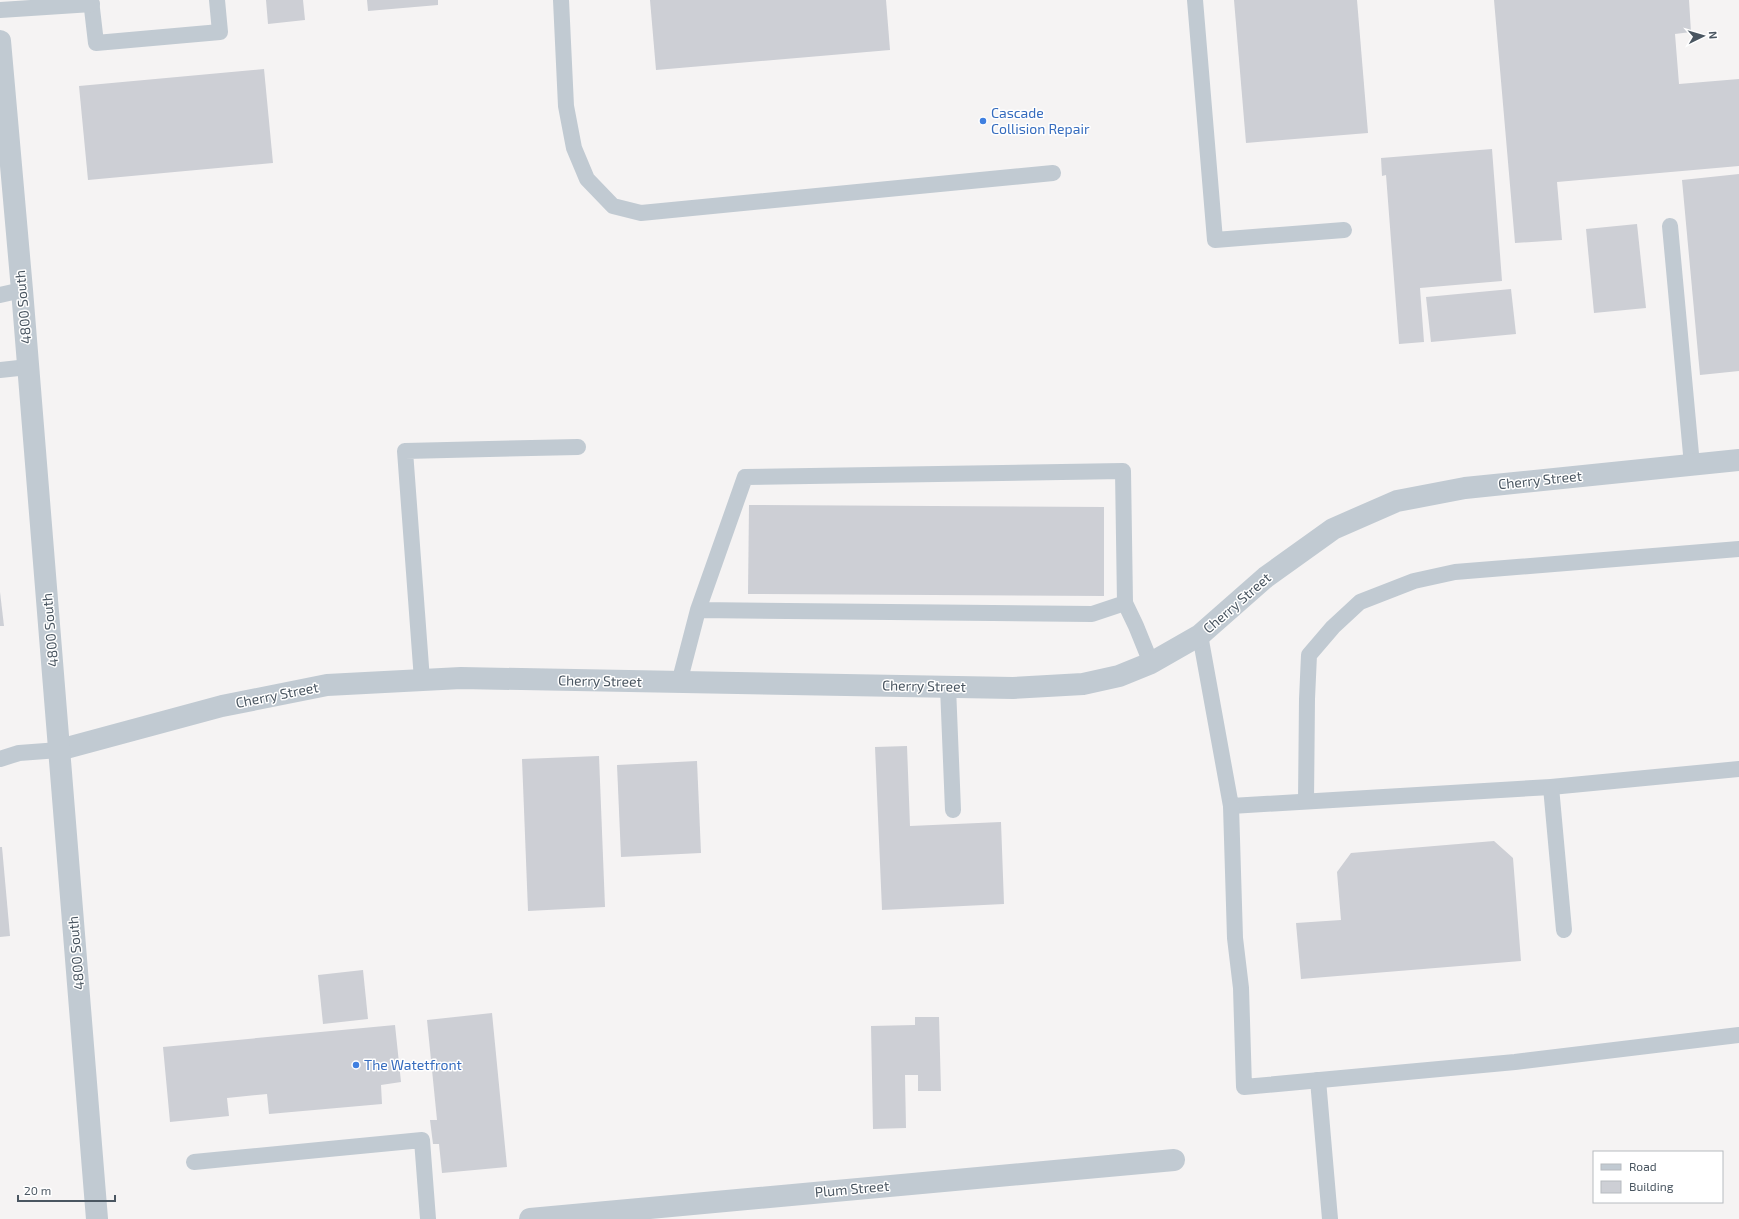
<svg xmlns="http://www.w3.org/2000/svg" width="1739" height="1219" viewBox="0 0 1739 1219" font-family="'Exo 2',sans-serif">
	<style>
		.building { fill: #cdcfd5 }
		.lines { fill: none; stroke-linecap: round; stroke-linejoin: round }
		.service { stroke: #c1cad2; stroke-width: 16 }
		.minor { stroke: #c1cad2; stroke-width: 22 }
		.tertiary { stroke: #c1cad2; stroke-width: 22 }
		.shop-dot { fill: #3f7fe0; stroke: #fff; stroke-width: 1.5 }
		.labels { text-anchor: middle; stroke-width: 3; stroke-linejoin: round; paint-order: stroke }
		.shop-label { font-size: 14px; fill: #366cbe; stroke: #fff; text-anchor: start }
		.street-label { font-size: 14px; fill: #4a5661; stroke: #fff }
	</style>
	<rect width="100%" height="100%" fill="#f5f3f3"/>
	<g class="building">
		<polygon points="266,0 303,0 305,20 268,24"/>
		<polygon points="367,0 438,0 438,5 368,11"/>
		<polygon points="650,0 886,0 890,50 656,70"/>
		<polygon points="1234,0 1357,0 1368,133 1246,143"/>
		<polygon points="1494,0 1689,0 1691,32 1675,34 1679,84 1739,79 1739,166 1557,182 1562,240 1515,243"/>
		<polygon points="264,69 273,163 88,180 79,86"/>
		<polygon points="1492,149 1502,281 1420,288 1424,342 1399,344 1386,175 1382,176 1381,158"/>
		<polygon points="1739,174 1739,371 1700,375 1682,180"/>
		<polygon points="1637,224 1646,308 1594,313 1586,229"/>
		<polygon points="1511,289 1516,334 1431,342 1426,297"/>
		<polygon points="749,505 1104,507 1104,596 748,594"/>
		<polygon points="0,592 4,626 0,626"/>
		<polygon points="907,746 910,826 1001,822 1004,904 882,910 875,747"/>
		<polygon points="599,756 605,907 528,911 522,759"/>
		<polygon points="697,761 701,853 621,857 617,765"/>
		<polygon points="1494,841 1513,858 1521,961 1301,979 1296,923 1341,920 1337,872 1351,853"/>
		<polygon points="0,847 2,847 10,936 0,937"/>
		<polygon points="363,970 368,1019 323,1024 318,975"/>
		<polygon points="492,1013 507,1167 442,1173 439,1144 433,1144 430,1120 437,1120 427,1020"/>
		<polygon points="915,1017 939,1017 941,1091 918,1091 918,1075 905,1075 906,1128 873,1129 871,1026 915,1025"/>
		<polygon points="395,1025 401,1082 381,1085 382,1104 269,1114 267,1094 227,1098 229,1116 170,1122 163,1047"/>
	</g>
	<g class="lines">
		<g class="service">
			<polyline points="91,0 96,43 220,32 217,0"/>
			<polyline points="561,0 566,106 574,148 587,179 613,206 641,213 1053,173"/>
			<polyline points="1195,0 1215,240 1344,230"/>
			<polyline points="0,10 92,4"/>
			<polyline points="1670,226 1692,465"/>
			<polyline points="0,295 22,290"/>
			<polyline points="0,370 28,367"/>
			<polyline points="1125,603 1136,626 1151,663"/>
			<polyline points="1200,635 1231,806 1551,787 1739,769"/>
			<polyline points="422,680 405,451 578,447"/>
			<polyline points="679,683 698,610 745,477 1123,471 1125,603 1092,614 698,610"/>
			<polyline points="948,687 953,810"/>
			<polyline points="0,759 19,753 59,750"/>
			<polyline points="1551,787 1564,930"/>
			<polyline points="1306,801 1307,699 1309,655 1333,627 1360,602 1414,581 1455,572 1739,549"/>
			<polyline points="1231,806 1235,938 1241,988 1244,1087 1515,1062 1739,1035"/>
			<polyline points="1318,1080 1330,1219"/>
			<polyline points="194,1162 422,1140 428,1219"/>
		</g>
		<g class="minor">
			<polyline points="59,750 222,706 327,685 461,678 1013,688 1083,684 1119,676 1151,663 1200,635 1266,577 1333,529 1397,501 1465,488 1739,460"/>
			<polyline points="530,1219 1174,1160"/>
		</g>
		<polyline class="tertiary" points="0,41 22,290 97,1219"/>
	</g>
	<g class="shop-dot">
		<circle cx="983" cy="121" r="4"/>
		<circle cx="356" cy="1065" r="4"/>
	</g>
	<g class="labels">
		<g class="shop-label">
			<text x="991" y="118">Cascade<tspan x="991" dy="16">Collision Repair</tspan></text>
			<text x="364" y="1070">The Watetfront</text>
		</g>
		<g class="street-label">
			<text transform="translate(23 307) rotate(-95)" y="5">4800 South</text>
			<text transform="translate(1540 480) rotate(-6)" y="5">Cherry Street</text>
			<text transform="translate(1237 603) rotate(-41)" y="5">Cherry Street</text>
			<text transform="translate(50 630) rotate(-95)" y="5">4800 South</text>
			<text transform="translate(600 681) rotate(1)" y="5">Cherry Street</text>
			<text transform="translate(924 686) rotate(1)" y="5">Cherry Street</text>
			<text transform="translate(277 695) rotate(-11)" y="5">Cherry Street</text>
			<text transform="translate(76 953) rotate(-95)" y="5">4800 South</text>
			<text transform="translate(852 1189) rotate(-5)" y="5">Plum Street</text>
		</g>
	</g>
	<rect x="1593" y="1151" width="130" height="52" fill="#ffffff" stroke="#b7bbc0"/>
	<rect x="1601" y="1164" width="20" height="6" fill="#c1cad2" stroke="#b7bbc0"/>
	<text x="1629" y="1171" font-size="12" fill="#4a5661">Road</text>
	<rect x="1601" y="1181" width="20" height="12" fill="#cdcfd5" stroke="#b7bbc0"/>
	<text x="1629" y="1191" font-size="12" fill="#4a5661">Building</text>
	<g transform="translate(1703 36) rotate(85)" stroke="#ffffff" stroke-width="3" paint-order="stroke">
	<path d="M0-3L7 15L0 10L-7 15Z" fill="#4a5661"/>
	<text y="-6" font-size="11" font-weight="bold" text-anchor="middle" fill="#4a5661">N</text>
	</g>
	<path d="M18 1195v6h97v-6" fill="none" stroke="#4a5661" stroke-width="2"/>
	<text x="24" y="1195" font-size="12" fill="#4a5661" stroke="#ffffff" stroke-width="3" paint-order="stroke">20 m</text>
</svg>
